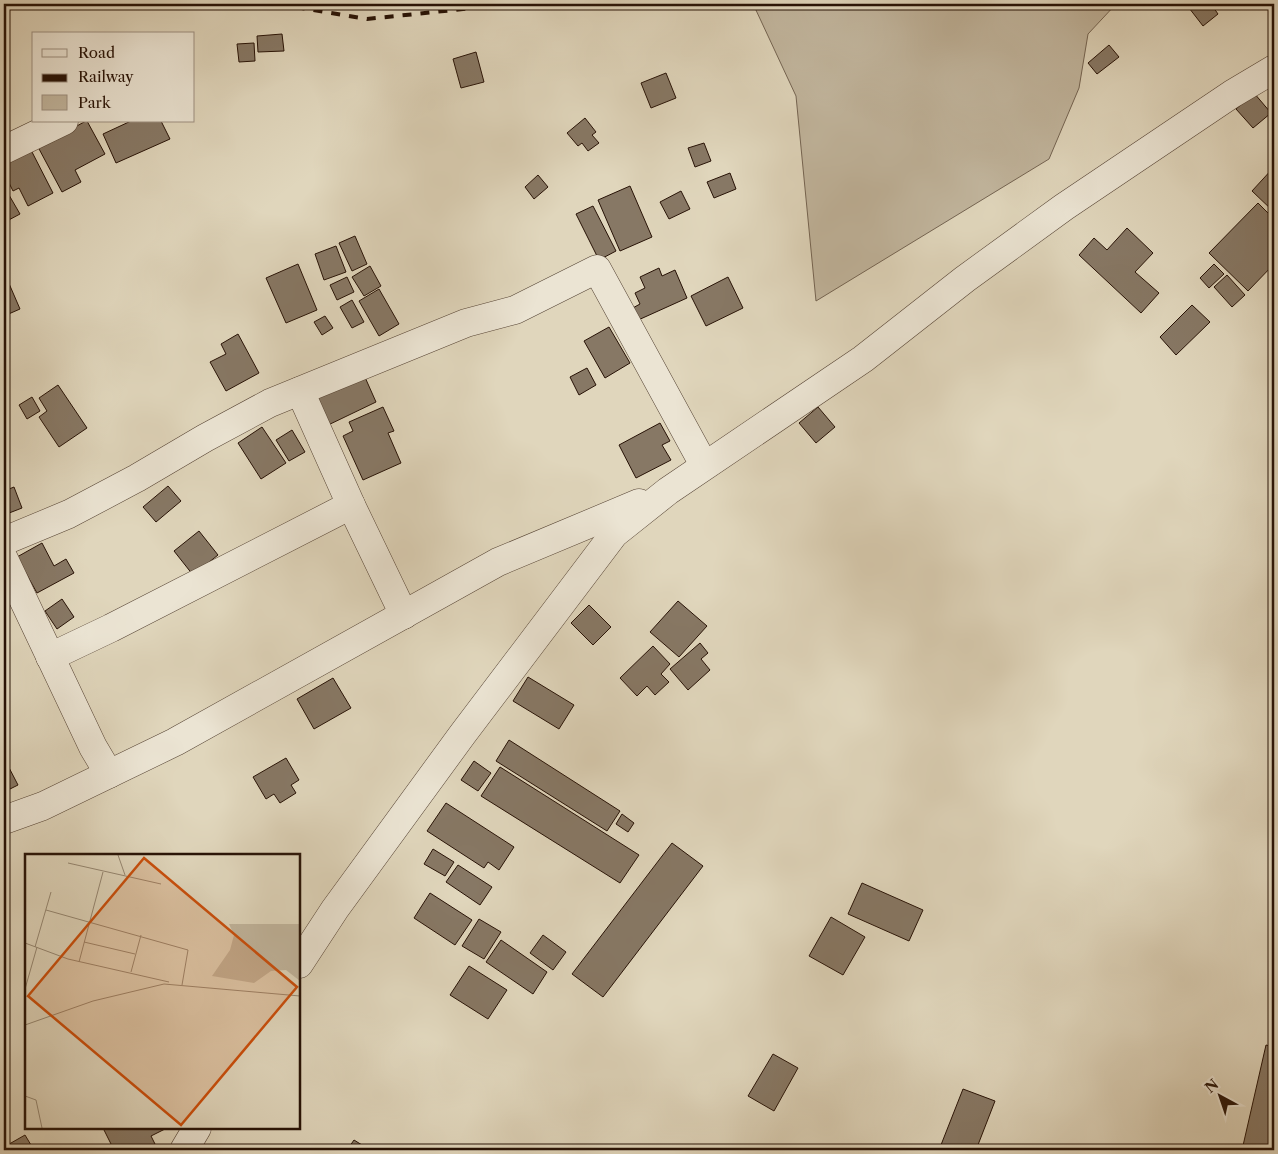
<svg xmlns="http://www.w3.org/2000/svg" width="1278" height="1154" viewBox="0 0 1278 1154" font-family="'Libre Caslon Text',serif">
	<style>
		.green { fill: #c1b59d; stroke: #746452 }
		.building { fill: #877865; stroke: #271206 }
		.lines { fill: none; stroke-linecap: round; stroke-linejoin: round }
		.minor-casing { stroke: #554334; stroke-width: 29 }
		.minor { stroke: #ebe4d3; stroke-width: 28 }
		.rail { stroke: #271206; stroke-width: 4; stroke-dasharray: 9 9; stroke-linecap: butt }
		.inset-road { fill: none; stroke: #968873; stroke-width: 1 }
		.view { fill: #cb4e0b; fill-opacity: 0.15; stroke: #cb4e0b; stroke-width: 2.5 }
		.inset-edge { fill: none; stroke: #271206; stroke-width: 2.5 }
	</style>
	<rect width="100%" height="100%" fill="#e0d6bc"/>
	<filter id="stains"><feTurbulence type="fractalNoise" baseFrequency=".004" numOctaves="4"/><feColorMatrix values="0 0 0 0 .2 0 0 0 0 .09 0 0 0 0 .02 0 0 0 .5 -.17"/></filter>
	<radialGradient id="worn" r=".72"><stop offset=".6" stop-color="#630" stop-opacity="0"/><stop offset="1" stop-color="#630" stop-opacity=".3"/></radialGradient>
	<polygon class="green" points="747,4 1116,4 1088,34 1079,88 1049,159 816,301 796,96 755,8"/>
	<g class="building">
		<polygon points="1186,4 1211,4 1218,14 1203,26"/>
		<polygon points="282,34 284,51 258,52 257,36"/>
		<polygon points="254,43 255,61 239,62 237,44"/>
		<polygon points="1109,45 1119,57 1097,74 1088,63"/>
		<polygon points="476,52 484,82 461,88 453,59"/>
		<polygon points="666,73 676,98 651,108 641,83"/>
		<polygon points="1254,93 1271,113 1253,128 1236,109"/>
		<polygon points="585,118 596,132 592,135 599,143 588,151 582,143 578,146 567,133"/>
		<polygon points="86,121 87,121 105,154 75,170 81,182 62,192 38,147"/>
		<polygon points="131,121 161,121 170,139 116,163 103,134"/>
		<polygon points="704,143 711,161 695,167 688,148"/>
		<polygon points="31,150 53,193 28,206 19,188 13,191 4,173 4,164"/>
		<polygon points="1274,167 1274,212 1252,191"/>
		<polygon points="730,173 736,189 714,198 707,182"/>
		<polygon points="538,175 548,187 534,199 525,187"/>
		<polygon points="630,186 652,237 620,251 598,200"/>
		<polygon points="681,191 690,209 669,219 660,202"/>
		<polygon points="9,195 20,214 5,222 4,219 4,197"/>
		<polygon points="1258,203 1274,219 1274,264 1248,291 1209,253"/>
		<polygon points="593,206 616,251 599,260 576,214"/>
		<polygon points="1127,228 1153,253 1135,272 1159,293 1141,313 1079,255 1094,238 1107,250"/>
		<polygon points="355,236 367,264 352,271 339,243"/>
		<polygon points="336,246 346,272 324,280 315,254"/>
		<polygon points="298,264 317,310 286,323 266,278"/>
		<polygon points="1214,264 1224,274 1209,288 1200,278"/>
		<polygon points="370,266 381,286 364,296 352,277"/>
		<polygon points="659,268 662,276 675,270 687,298 636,321 631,309 640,304 635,293 645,288 640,277"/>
		<polygon points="4,272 20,309 4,316"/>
		<polygon points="1227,275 1245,295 1232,307 1214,287"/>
		<polygon points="347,277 354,292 337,300 330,285"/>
		<polygon points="728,277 743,308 706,326 691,296"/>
		<polygon points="379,289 399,324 379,336 359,301"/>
		<polygon points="352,300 364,322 352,328 340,307"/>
		<polygon points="1192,305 1210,322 1176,355 1160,337"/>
		<polygon points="325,316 333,328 322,335 314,322"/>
		<polygon points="609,327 630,363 605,378 584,341"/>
		<polygon points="238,334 259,373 226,391 210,362 226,354 221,344"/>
		<polygon points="587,368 596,385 579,395 570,377"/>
		<polygon points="364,375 376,402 324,427 312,400"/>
		<polygon points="58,385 87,428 59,447 39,417 47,411 39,398"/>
		<polygon points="32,397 40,411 27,419 19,405"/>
		<polygon points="383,407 394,431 388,433 401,463 363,480 343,436 353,431 349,422"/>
		<polygon points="818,407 835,427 816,443 799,423"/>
		<polygon points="660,423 670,441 662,445 671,460 636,478 619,445"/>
		<polygon points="262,427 286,463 261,479 238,443"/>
		<polygon points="292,430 305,452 289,461 276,440"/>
		<polygon points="168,486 181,501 156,522 143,507"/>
		<polygon points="14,487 22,508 4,515 4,491"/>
		<polygon points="199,531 218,555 193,575 174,551"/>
		<polygon points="42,543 54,566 66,559 74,573 37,593 17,557"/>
		<polygon points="62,599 74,617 57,629 45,611"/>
		<polygon points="678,601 707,626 679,657 650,632"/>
		<polygon points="589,605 611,627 593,645 571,623"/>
		<polygon points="700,643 708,653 701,659 710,670 688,690 670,669"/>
		<polygon points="653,646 670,664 661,674 669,682 655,695 647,686 637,696 620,678"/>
		<polygon points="528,677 574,705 559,729 513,701"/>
		<polygon points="333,678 351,708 314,729 297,699"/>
		<polygon points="509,740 620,811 607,831 496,761"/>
		<polygon points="4,758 18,785 4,792"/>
		<polygon points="286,758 299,780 291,785 296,793 280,803 274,794 266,799 253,777"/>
		<polygon points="474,761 491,773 478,791 461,780"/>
		<polygon points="500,767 639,855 620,883 481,796"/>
		<polygon points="446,803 514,847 499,870 488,862 484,868 427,831"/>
		<polygon points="622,814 634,823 628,832 616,824"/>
		<polygon points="672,843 703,866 603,997 572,974"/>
		<polygon points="433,849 454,862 445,876 424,864"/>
		<polygon points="458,865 492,887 480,905 446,882"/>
		<polygon points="862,883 923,910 909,941 848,914"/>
		<polygon points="430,893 472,920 455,945 414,918"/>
		<polygon points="831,917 865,937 843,975 809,956"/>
		<polygon points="479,919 501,932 484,959 462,946"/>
		<polygon points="543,935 566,952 553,970 530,953"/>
		<polygon points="501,940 547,972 533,994 486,962"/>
		<polygon points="469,966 507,990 488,1019 450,995"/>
		<polygon points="1266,1045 1274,1047 1274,1150 1242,1150"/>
		<polygon points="773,1054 798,1068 774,1111 748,1096"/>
		<polygon points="963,1089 995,1101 976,1150 939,1150"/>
		<polygon points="103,1128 167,1128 151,1136 155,1144 144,1150 114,1150"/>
		<polygon points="25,1135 34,1150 4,1150 4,1147"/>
		<polygon points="354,1140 370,1150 347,1150"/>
	</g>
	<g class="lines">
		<g class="minor-casing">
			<g id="minor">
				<polyline points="4,150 64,121"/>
				<polyline points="300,391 351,505 404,615"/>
				<polyline points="4,541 69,514 137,478 205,438 270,403 466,323 515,310 597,269 704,465"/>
				<polyline points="4,559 93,747 109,774"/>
				<polyline points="50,657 111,628 351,505"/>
				<polyline points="4,820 43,806 175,742 498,562 639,503"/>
				<polyline points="299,964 335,909 462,735 614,534 668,491 863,359 965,279 1064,207 1232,94 1274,69"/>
				<polyline points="184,1150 197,1128"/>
			</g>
		</g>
		<use href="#minor" class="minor"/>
		<polyline class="rail" points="278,4 367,19 483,7 494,4"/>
	</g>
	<g transform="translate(25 854)">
		<rect width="275" height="275" fill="#e0d6bc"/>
		<path d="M 204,70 L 275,70 L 275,127 L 261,116 L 246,117 L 229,129 L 187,122 L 205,96 L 209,81 Z" fill="#c1b59d"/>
		<path class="inset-road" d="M 93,1 L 100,21M 43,9 L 136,30M 21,56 L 163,96 L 157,131M 59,88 L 110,100M 0,89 L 43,105 L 144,128M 10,93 L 26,38M 54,108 L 78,18M 106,118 L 116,81M 0,135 L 12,93M 0,171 L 68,147 L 139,130 L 275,142M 0,242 L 11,246 L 17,274"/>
		<path class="view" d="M 119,4 L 272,133 L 156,271 L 3,142 Z"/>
		<rect width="275" height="275" class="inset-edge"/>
	</g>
	<rect width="1278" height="1154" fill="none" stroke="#e0d6bc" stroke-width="20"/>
	<rect x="5" y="5" width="1268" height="1144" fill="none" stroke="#271206" stroke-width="2.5"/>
	<rect x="10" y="10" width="1258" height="1134" fill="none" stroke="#271206"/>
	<rect x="32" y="32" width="162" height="90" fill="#ebe4d3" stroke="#9d9081"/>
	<rect x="42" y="49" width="25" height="8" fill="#ebe4d3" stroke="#9d9081"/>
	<text x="78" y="58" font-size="15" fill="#271206">Road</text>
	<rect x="42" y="74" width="25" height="8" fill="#271206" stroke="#9d9081"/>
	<text x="78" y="82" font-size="15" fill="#271206">Railway</text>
	<rect x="42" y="95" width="25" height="15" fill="#c1b59d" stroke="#9d9081"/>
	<text x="78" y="108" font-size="15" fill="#271206">Park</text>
	<g transform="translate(1220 1096) rotate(320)" stroke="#ebe4d3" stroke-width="4" paint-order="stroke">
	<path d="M0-4L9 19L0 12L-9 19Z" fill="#271206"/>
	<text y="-8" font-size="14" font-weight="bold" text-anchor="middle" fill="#271206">N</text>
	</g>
	<rect width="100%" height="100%" filter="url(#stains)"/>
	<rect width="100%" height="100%" fill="url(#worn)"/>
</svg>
